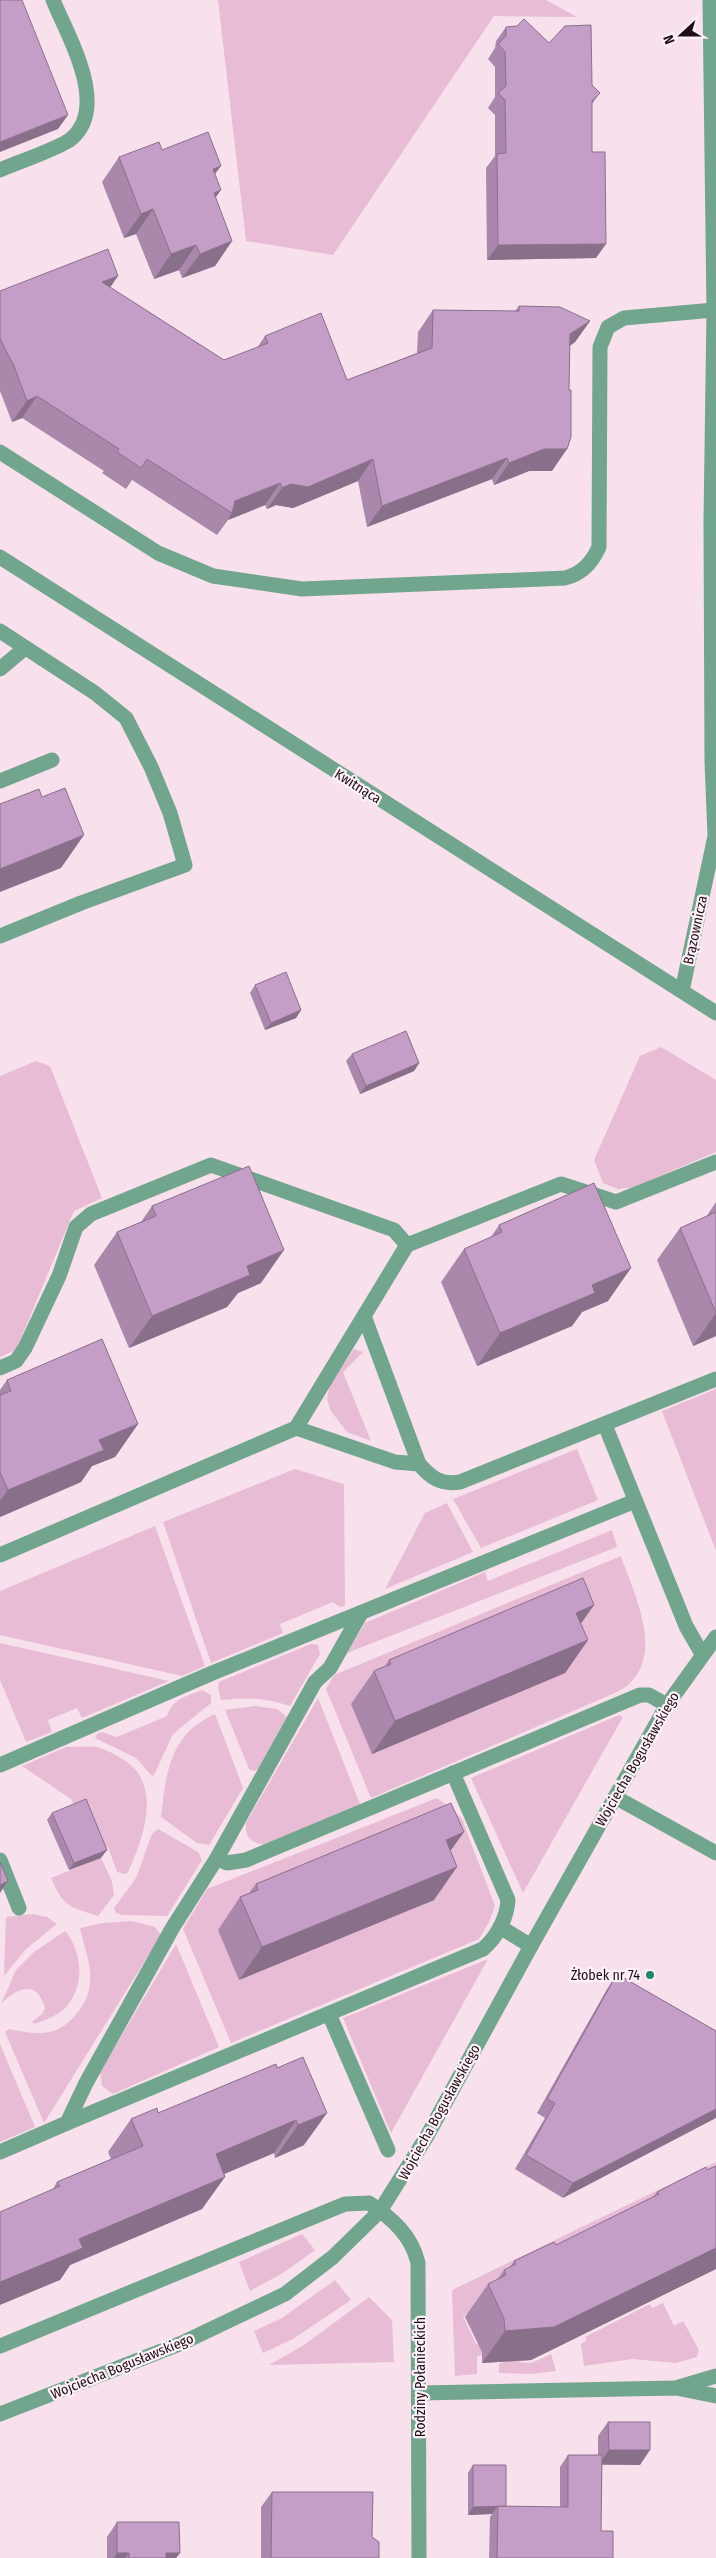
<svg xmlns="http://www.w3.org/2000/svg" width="716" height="2558" viewBox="0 0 716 2558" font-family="'Fira Sans Condensed',sans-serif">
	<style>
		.green { fill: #e8bcd4 }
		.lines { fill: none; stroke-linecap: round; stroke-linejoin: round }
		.minor { stroke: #71a58d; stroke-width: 15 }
		.wall { fill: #a988ab }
		.shaded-wall { fill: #8a6f8b }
		.building { fill: #c59ec7; stroke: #8a6f8b }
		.poi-dot { fill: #208864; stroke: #fef2f8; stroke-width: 2 }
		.labels { text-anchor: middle; stroke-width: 4.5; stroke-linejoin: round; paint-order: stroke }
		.street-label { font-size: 14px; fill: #200d18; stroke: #fef2f8 }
		.poi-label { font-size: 14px; fill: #200d18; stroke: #fef2f8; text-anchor: end }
	</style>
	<rect width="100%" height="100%" fill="#f8e1ed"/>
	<g class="green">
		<polygon points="218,0 546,0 577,17 494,16 333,255 246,241"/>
		<polygon points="661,1047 716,1080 716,1152 634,1187 618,1189 603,1183 594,1160 640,1056"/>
		<polygon points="36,1061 50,1066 102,1198 74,1211 16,1350 0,1357 0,1076"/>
		<polygon points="354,1349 363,1352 343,1372 371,1441 347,1432 330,1410 327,1398 330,1385"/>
		<polygon points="716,1389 716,1551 662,1411"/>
		<polygon points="577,1449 598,1500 481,1548 453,1499"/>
		<polygon points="295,1469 344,1484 345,1606 340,1607 333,1602 280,1624 283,1633 211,1663 163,1522"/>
		<polygon points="447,1503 473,1552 385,1589 425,1513"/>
		<polygon points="155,1526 205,1666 182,1676 0,1635 0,1591"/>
		<polygon points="612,1530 617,1547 347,1653 365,1623 485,1572 488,1581"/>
		<path d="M 621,1556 C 633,1592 663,1649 631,1682 C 627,1687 620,1690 615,1693 L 371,1798 L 326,1689 L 334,1675 Z"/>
		<polygon points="0,1643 169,1681 82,1718 77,1708 48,1720 52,1732 26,1742 0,1680"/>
		<path d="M 311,1644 L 318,1645 L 320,1654 L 290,1706 C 266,1698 246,1697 221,1700 L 218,1688 L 219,1682 Z"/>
		<path d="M 202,1690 L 211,1695 L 211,1703 L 173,1734 L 154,1775 L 152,1776 L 136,1758 L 95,1738 L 97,1734 L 102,1732 L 117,1737 L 167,1716 C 172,1699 187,1696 202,1690 Z"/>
		<path d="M 318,1698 L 360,1804 L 265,1845 C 250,1842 245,1838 246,1823 Z"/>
		<polygon points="255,1706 277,1709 287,1717 258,1769 254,1771 249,1769 225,1710"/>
		<path d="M 215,1714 L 243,1788 L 209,1845 L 197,1843 L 161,1817 C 166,1772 170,1734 215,1714 Z"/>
		<polygon points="619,1715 623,1717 523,1893 471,1778"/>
		<path d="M 66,1747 C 76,1747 87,1746 97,1747 C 105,1749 114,1754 121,1758 C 164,1783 144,1836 128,1872 L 125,1874 L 117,1872 L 108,1847 L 98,1851 L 71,1799 L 22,1766 Z"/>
		<polygon points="437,1798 450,1807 462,1819 495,1906 489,1922 479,1939 231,2043 183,1929 207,1889"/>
		<polygon points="158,1829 198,1852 202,1860 167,1916 122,1915 116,1913 114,1908 136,1878 152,1834"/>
		<path d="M 101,1858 L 112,1881 L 114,1895 L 98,1916 C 68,1906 64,1908 51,1878 Z"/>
		<polygon points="33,1914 47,1917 57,1924 26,1949 4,1976 6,1917"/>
		<path d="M 132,1921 L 155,1927 L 161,1935 L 44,2123 L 5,2032 L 9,2029 C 38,2035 58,2038 78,2012 C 87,2000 91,1989 90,1973 C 89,1958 83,1943 80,1928 L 103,1923 Z"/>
		<path d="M 65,1931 C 83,1952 86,1989 63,2010 C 54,2017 45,2020 35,2024 L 32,2022 L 42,2014 L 45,2008 C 37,1979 16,1988 1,2004 L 16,1970 L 34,1952 Z"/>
		<polygon points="176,1944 219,2047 113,2094 102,2086 100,2072"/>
		<polygon points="488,1959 391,2133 343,2018"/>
		<polygon points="0,2044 35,2127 0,2142"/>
		<polygon points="716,2162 716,2201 463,2316 476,2344 485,2341 492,2354 477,2356 477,2374 455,2376 452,2290"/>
		<polygon points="302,2234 315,2250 283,2273 250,2291 239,2262"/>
		<polygon points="335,2280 351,2300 293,2339 263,2353 254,2331 282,2318"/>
		<polygon points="369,2297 392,2320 394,2362 269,2365 304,2345"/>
		<polygon points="663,2303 674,2326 683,2321 699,2350 697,2357 676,2363 632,2359 584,2366 581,2344 586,2341 585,2337 650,2304 652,2308"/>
		<path d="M 551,2354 L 556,2371 L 531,2374 L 499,2373 L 499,2364 L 512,2358 C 527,2368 536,2361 551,2354 Z"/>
	</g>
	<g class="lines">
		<g class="minor">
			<path d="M 0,170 C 16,163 60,148 71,139 C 110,106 68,37 53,0"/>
			<path d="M 0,452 L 158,553 L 213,576 L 302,589 L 565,578 C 582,574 592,563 599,547 L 600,347 L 608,327 L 624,318 L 714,310"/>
			<polyline points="0,557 716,1013"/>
			<polyline points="0,631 95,693 126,718 151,767 170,813 185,865 81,903 0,936"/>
			<polyline points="0,669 25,648"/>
			<polyline points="0,781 52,760"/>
			<polyline points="682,991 715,836 712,762 711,520 714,310 710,0"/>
			<polyline points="364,1316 419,1464"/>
			<polyline points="0,1368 16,1361 25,1348 59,1276 76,1227 91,1214 211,1165 394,1230 407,1245"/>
			<polyline points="605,1425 686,1626 702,1654"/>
			<polyline points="296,1428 407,1245 561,1184 616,1202 716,1162"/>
			<path d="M 0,1555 L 296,1428 L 395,1462 L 419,1464 C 431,1478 441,1485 460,1482 L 716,1379"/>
			<polyline points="0,1765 210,1674 635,1501"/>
			<polyline points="615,1797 716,1853"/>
			<polyline points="217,1858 227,1863 246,1860 640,1695 649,1695 667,1705"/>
			<polyline points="0,1860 19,1908"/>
			<polyline points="500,1927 531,1946"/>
			<polyline points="329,2014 388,2150"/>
			<path d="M 67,2123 L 483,1949 C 497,1937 507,1918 508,1900 L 453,1773"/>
			<polyline points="0,2152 67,2123 86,2083 173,1927 217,1858 315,1682 330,1668 361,1613"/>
			<path d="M 0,2346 L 345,2204 L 369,2203 C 392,2218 412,2236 418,2263 L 419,2558"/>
			<polyline points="679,2387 716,2376"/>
			<polyline points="420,2393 676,2388 716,2396"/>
			<polyline points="0,2414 182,2343 285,2294 333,2257 380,2211 427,2136 531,1946 667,1705 716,1637"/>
		</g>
	</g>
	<g class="wall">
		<polygon points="506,27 592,85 600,93 592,104 592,152 596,258 487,260 486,168 495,156 495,115 488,108 495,97 495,67 488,59 495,48 496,41"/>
		<polygon points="162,150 215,174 215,198 232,241 215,266 182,278 179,270 154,279 136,234 124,238 102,182 119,157"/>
		<polygon points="110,287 224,360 257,348 265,336 347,380 417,353 418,332 433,310 515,311 519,306 590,321 575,342 570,346 552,471 529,471 494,485 492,479 367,527 358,481 293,508 276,505 267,509 265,505 228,520 217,535 132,480 126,489 102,473 104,471 22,418 12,422 0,391 0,291"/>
		<polygon points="255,985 301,1010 296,1018 265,1030 250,993"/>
		<polygon points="352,1054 419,1063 414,1071 360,1094 346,1061"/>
		<polygon points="716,1202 716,1336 693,1346 657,1260 680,1228 706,1217"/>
		<polygon points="152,1206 261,1283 238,1293 227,1307 129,1348 94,1265 117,1232 141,1222"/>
		<polygon points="499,1225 608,1301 582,1312 572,1326 477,1366 441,1282 464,1249 491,1237"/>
		<polygon points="7,1380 138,1424 115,1457 92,1466 81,1482 0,1517 0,1390"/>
		<polygon points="581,1624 588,1640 565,1673 372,1754 351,1704 374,1671 385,1666 389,1660"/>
		<polygon points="52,1813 101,1858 69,1870 47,1820"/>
		<polygon points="450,1850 434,1900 239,1980 218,1930 240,1897 249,1893 256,1884"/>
		<polygon points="617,1974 716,2031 563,2198 515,2169 545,2118 537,2113 607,1989"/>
		<polygon points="303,2057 304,2145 275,2158 274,2153 224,2174 202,2209 70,2265 60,2280 53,2189 57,2182 111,2159 108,2152 131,2119 158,2113 277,2068"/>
		<polygon points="716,2166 716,2269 531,2360 482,2363 482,2352 465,2317 488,2284 497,2280 504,2270 510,2267 514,2261 556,2245 653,2197 657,2192"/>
		<polygon points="608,2422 640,2465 602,2465 601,2531 613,2558 489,2558 490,2517 492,2514 468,2515 468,2473 473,2465 506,2506 560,2507 560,2467 568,2455 598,2455 598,2436"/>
		<polygon points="272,2492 372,2537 379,2558 261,2558 261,2507"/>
		<polygon points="117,2522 180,2553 176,2558 107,2558 107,2537"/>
	</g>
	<g class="shaded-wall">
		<polygon points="68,115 58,129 0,152 0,142"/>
		<polygon points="221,166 203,190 213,169"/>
		<polygon points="221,190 204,214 214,193"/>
		<polygon points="153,209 136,234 124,238 141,214"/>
		<polygon points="232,241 215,266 182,278 200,254"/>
		<polygon points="606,244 596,258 487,260 498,245"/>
		<polygon points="196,245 179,270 154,279 171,254"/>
		<polygon points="118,276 103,298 102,282"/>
		<polygon points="590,321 575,342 555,355 570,334"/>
		<polygon points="37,396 22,418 12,422 27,401"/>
		<polygon points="544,449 567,449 552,471 529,471 494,485 509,463"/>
		<polygon points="507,458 492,479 367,527 382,506"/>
		<polygon points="373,459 358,481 293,508 276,505 267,509 282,488 291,484"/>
		<polygon points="280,483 265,505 228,520 232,513 235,501"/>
		<polygon points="84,835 61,868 0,892 0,869"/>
		<polygon points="301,1010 296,1018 265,1030 271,1023"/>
		<polygon points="419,1063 414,1071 360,1094 366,1086"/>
		<polygon points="284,1250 261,1283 238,1293 227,1307 129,1348 152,1316 247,1266"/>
		<polygon points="631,1268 608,1301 582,1312 572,1326 477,1366 500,1333 592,1285"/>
		<polygon points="716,1313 716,1336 693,1346"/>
		<polygon points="138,1424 115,1457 92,1466 81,1482 0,1517 0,1501 8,1490 99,1440"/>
		<polygon points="594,1605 571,1638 576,1613"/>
		<polygon points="588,1640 565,1673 372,1754 395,1721"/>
		<polygon points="464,1832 441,1864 446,1840"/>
		<polygon points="107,1850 101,1858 69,1870 74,1863"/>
		<polygon points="457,1867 434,1900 239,1980 262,1947"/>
		<polygon points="8,1881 0,1893 0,1885"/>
		<polygon points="716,2109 716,2118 563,2198 573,2183"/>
		<polygon points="327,2113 304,2145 275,2158 298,2125"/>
		<polygon points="296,2120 274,2153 193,2187 216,2154"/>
		<polygon points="225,2177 202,2209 70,2265 60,2280 0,2305 0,2282 79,2239"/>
		<polygon points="716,2248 716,2269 531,2360 482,2363 505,2331"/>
		<polygon points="609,2450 650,2450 640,2465 599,2464"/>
		<polygon points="473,2507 497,2507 492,2514 468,2515"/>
		<polygon points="117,2553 129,2553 125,2558 114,2558"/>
		<polygon points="166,2553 180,2553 176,2558 163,2558"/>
	</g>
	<g class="building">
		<polygon points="0,0 22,0 68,115 0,142"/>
		<polygon points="524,19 549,43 565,26 591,25 592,85 600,93 592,101 592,152 605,152 606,244 498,245 497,154 506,153 505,100 498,93 506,86 505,52 498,44 506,36 506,27 517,26"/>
		<polygon points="208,132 221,166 213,169 221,190 214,193 232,241 200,254 196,245 171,254 153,209 141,214 119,157 159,142 162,150"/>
		<polygon points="108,249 118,276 102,282 224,360 268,343 265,336 321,313 347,380 432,348 433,310 519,311 519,306 560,307 590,321 570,334 569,390 571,390 571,437 567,449 544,449 509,463 507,458 382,506 373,459 308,487 291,484 282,488 280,483 235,501 232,513 147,459 141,468 117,452 119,449 37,396 27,401 14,366 0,339 0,291"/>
		<polygon points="65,788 84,835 0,869 0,804 39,789 42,797"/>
		<polygon points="286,972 301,1010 271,1023 255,985"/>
		<polygon points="406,1031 419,1063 366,1086 352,1054"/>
		<polygon points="249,1166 284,1250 247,1266 250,1275 152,1316 117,1232 156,1216 152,1206"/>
		<polygon points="594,1183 631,1268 592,1285 595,1293 500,1333 464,1249 502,1232 499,1225"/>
		<polygon points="716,1212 716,1313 680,1228"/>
		<polygon points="102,1339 138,1424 99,1440 104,1450 8,1490 0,1472 0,1395 11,1391 7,1380"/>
		<polygon points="583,1578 594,1605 576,1613 588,1640 395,1721 374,1671 391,1664 389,1660"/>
		<polygon points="86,1799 107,1850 74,1863 52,1813"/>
		<polygon points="451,1803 464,1832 446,1840 457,1867 262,1947 240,1897 258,1890 256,1884"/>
		<polygon points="0,1862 8,1881 0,1885"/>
		<polygon points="617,1974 716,2031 716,2109 573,2183 526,2155 555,2103 547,2099"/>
		<polygon points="303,2057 327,2113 298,2125 296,2120 216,2154 225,2177 79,2239 83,2248 0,2282 0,2212 60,2186 57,2182 143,2146 131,2119 157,2108 158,2113 276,2064 277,2068"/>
		<polygon points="716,2166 716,2248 554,2327 505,2331 504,2319 488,2284 506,2275 504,2270 516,2264 514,2261 554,2242 556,2245 659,2194 657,2192 706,2167 707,2170"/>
		<polygon points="608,2422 650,2422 650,2450 609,2450"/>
		<polygon points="568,2455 602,2455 601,2531 613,2531 613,2558 497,2558 498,2506 568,2507"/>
		<polygon points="473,2465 506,2465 506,2506 473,2507"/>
		<polygon points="272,2492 373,2492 372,2537 379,2542 379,2558 271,2558"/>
		<polygon points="117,2522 179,2522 180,2553 166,2553 166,2558 129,2558 129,2553 117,2553"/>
	</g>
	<circle class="poi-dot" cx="650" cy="1975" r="5"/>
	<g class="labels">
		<g class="street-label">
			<text transform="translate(358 786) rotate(32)" y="5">Kwitnąca</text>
			<text transform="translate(695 930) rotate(-78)" y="5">Brązownicza</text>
			<text transform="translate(637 1759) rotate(-60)" y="5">Wojciecha Bogusławskiego</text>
			<text transform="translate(439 2112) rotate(-61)" y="5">Wojciecha Bogusławskiego</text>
			<text transform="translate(122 2366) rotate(-22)" y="5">Wojciecha Bogusławskiego</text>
			<text transform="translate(420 2377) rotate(-90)" y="5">Rodziny Połanieckich</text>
		</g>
		<g class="poi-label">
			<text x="640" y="1980">Żłobek nr 74</text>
		</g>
	</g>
	<g transform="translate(681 35) rotate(249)" stroke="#fef2f8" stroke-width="4" paint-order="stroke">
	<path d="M0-4L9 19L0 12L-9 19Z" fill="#200d18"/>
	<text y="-8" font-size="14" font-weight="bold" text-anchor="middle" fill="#200d18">N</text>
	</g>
</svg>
